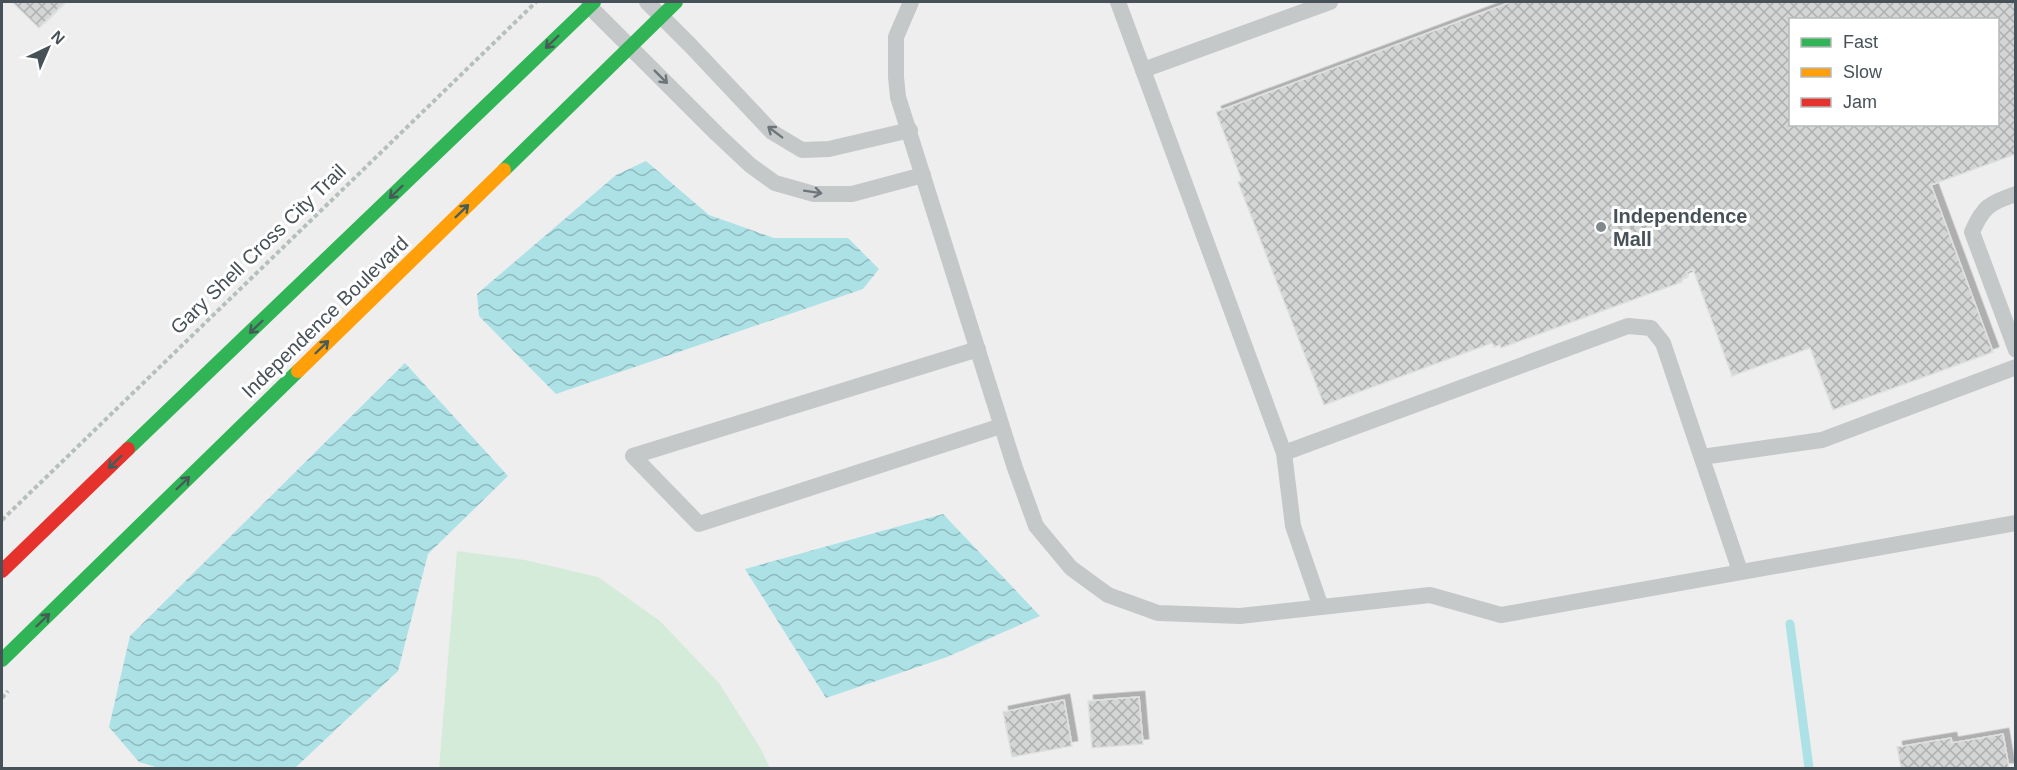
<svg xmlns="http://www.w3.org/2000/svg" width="2017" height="770" viewBox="0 0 2017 770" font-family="Helvetica,sans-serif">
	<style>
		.pitch { fill: #d4ebda }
		.water { fill: url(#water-waves) }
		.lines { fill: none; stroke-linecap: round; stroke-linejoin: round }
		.stream { stroke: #ace1e6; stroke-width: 9 }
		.building { fill: url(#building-cross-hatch); stroke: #dfe0e1; stroke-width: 1.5; fill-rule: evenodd; filter: url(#shadow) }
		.path { stroke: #b5c0bb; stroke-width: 4; stroke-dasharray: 4.5 3; stroke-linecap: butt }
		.lane { stroke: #c5c8c9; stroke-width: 16 }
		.fast { stroke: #30b455; stroke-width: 14 }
		.slow { stroke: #ff9f0a; stroke-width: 14 }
		.jam { stroke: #e5322d; stroke-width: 14 }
		.oneway { stroke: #455c58 }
		.oneway2 { stroke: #6d757a }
		.poi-dot { fill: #81898c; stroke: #fff; stroke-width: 2 }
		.labels { text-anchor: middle; stroke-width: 6; stroke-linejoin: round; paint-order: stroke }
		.poi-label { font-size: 20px; font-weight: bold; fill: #475258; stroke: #fff; text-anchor: start }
		.street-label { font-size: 20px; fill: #475258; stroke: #fff }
	</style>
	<defs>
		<pattern id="water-waves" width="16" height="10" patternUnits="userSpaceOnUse" patternTransform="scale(1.5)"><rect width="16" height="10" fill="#ace1e6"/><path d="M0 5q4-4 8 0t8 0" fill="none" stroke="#8eb9bd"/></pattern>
		<pattern id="building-cross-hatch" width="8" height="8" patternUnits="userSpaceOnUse" patternTransform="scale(1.5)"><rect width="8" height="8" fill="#d4d6d6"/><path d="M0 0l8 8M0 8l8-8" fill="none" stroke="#aeb0b0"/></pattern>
		<filter id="shadow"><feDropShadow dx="5.5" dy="-5.5" stdDeviation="0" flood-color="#0004"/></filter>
	</defs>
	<rect width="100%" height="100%" fill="#eee"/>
	<polygon class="pitch" points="457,551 525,560 598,577 660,621 719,683 761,749 770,768 439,768"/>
	<g class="water">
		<polygon points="646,161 709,215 774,238 848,238 879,269 863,289 556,394 479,316 477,294 616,175"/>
		<polygon points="405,363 508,476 428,554 398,671 295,768 159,768 139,762 109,727 130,636"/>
		<polygon points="943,514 1040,616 947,657 826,698 745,569"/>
	</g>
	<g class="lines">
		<polyline class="stream" points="1790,624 1809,768"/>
	</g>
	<g class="building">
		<polygon points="12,2 65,2 39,28"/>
		<path d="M 1511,2 L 2016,2 L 2016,154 L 1931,185 L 1993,352 L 1833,410 L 1810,348 L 1732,376 L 1693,269 L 1686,272 L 1688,276 L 1682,278 L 1682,282 L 1501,348 L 1500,345 L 1494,347 L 1492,343 L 1324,405 L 1238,182 L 1242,181 L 1216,112 ZM 1790,20 L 1998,20 L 1998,124 L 1790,124 Z"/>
		<polygon points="1139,697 1143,744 1092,748 1088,701"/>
		<polygon points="1064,700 1072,746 1012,757 1003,712"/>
		<polygon points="2003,734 2009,768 1901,768 1897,747 1951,738 1952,743"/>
	</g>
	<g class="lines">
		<g class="path">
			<polyline points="2,520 536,2"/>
			<polyline points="2,698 8,691"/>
		</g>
		<g class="lane">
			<polyline points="647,2 690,45 772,132 802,150 829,149 910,130"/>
			<polyline points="911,2 896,37 896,77 898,97 1015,468 1036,526 1071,568 1108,595 1158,613 1240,616 1430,595 1501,615 2016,523"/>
			<polyline points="1118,2 1284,453 1293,526 1321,607"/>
			<polyline points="589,6 717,134 750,165 775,183 814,194 852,194 923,175"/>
			<polyline points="1143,70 1330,2"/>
			<path d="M 2016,194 C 1989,203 1983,207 1972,232 L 2016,350"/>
			<polyline points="978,349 633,456 699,524 1001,426"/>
			<polyline points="1284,453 1628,326 1651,328 1663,343 1740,571"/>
			<polyline points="1702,457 1822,440 2016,367"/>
		</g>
		<g class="fast">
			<polyline points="504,170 676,2"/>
			<polyline points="128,449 594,2"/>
			<polyline points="2,660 298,371"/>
		</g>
		<polyline class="slow" points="298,371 504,170"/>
		<polyline class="jam" points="2,571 128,449"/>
	</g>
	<defs><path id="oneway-shaft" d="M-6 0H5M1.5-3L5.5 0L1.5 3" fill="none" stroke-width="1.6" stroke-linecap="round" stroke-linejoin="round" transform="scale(1.5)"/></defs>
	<g class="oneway">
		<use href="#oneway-shaft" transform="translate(552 42) rotate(136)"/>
		<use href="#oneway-shaft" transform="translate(396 192) rotate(136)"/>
		<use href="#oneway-shaft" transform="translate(462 211) rotate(-44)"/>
		<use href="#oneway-shaft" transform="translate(256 327) rotate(136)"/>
		<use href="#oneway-shaft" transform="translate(322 347) rotate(-44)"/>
		<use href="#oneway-shaft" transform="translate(115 462) rotate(136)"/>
		<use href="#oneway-shaft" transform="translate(183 483) rotate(-44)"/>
		<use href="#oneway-shaft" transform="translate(43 620) rotate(-44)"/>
	</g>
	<g class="oneway2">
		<use href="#oneway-shaft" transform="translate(661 77) rotate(45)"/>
		<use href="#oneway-shaft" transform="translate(775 132) rotate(-143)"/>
		<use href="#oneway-shaft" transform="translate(813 192) rotate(9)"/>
	</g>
	<circle class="poi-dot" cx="1601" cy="227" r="6"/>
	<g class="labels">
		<g class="poi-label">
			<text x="1613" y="223">Independence<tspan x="1613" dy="23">Mall</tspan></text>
		</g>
		<g class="street-label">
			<text transform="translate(258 249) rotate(-44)" y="7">Gary Shell Cross City Trail</text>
			<text transform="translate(325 317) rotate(-44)" y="7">Independence Boulevard</text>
		</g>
	</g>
	<rect width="2017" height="770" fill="none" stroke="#475258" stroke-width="6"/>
	<rect x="1789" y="18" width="210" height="108" fill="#ffffff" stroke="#b5babc" stroke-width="1.5"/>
	<rect x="1801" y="38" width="30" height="9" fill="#30b455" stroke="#b5babc" stroke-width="1.5"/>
	<text x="1843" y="48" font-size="18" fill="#475258">Fast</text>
	<rect x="1801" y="68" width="30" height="9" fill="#ff9f0a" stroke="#b5babc" stroke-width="1.5"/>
	<text x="1843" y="78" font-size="18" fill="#475258">Slow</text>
	<rect x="1801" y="98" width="30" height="9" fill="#e5322d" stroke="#b5babc" stroke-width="1.5"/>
	<text x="1843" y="108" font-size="18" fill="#475258">Jam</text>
	<g transform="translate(48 48) rotate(44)" stroke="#ffffff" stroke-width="4.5" paint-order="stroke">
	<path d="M0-4.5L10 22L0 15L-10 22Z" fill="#475258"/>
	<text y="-9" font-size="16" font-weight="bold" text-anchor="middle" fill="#475258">N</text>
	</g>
</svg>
